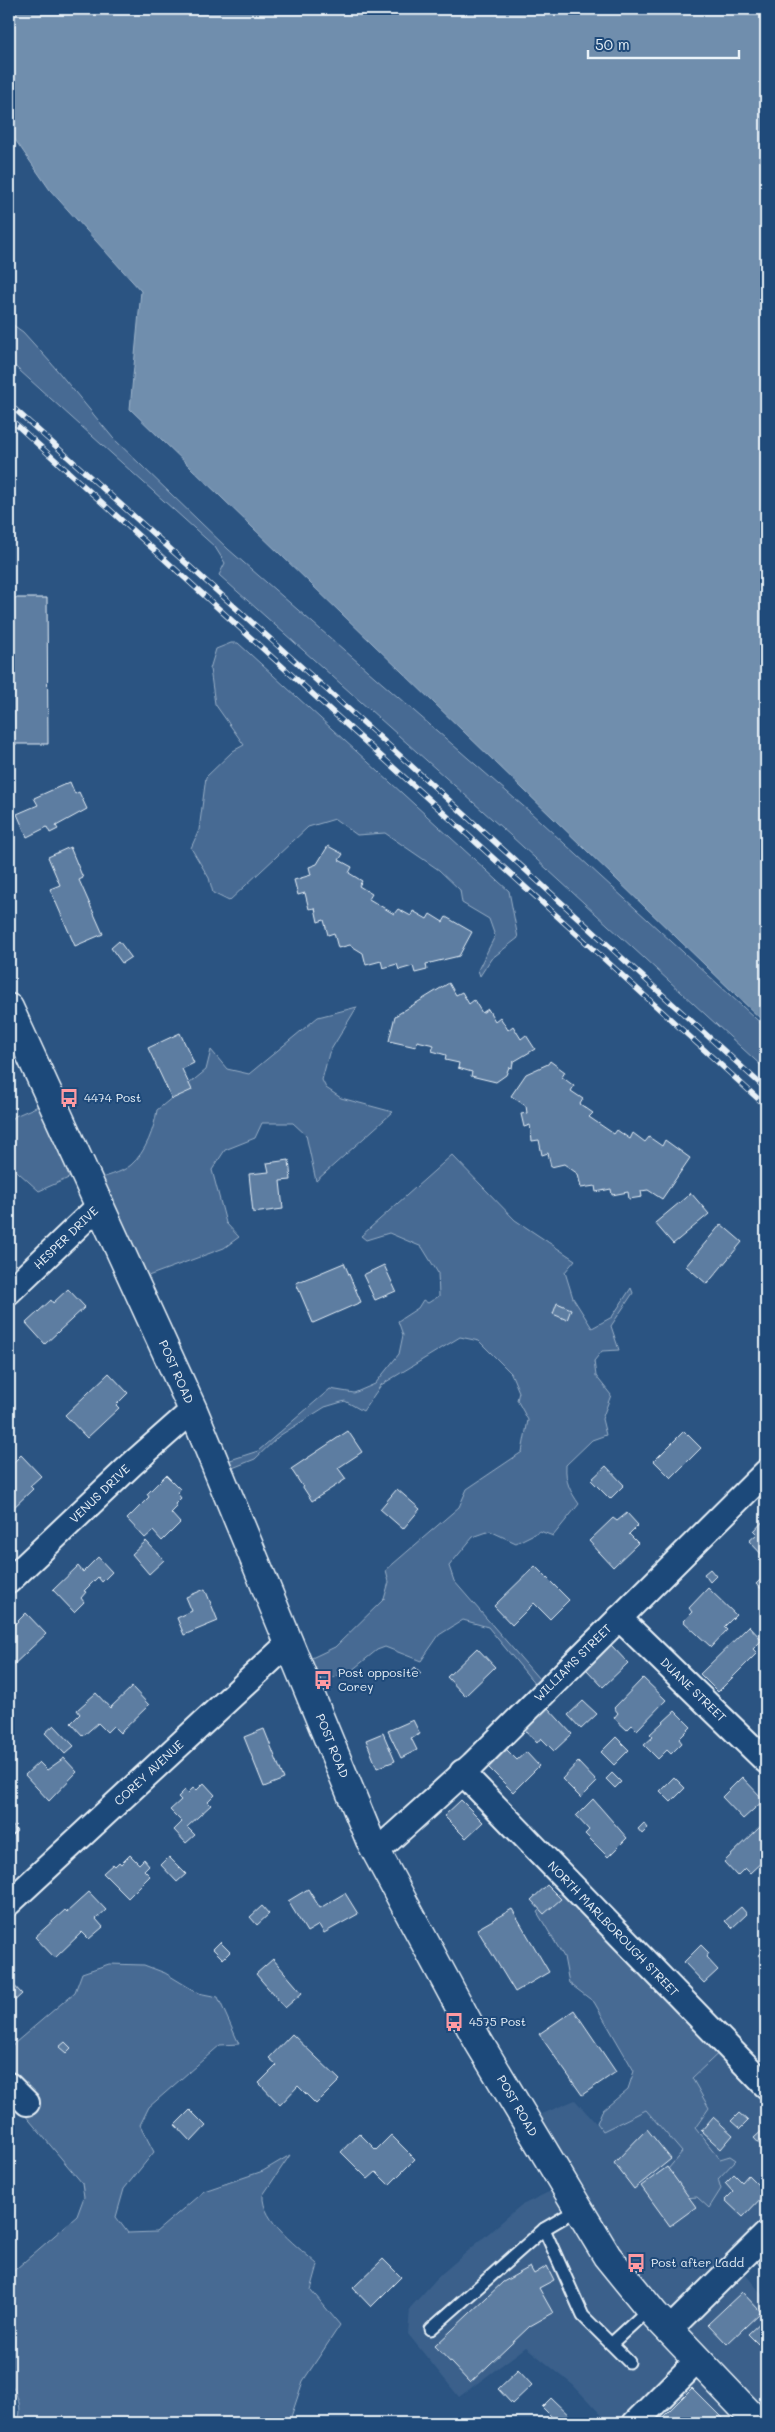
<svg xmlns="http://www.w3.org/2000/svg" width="775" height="2432" viewBox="0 0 775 2432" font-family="Mali,sans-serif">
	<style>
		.built { fill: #3a608b }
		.green { fill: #476b93; stroke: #98aec6 }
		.water { fill: #708ead; stroke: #a0b6cb }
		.building { fill: #5d7da1; stroke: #e8f1f8 }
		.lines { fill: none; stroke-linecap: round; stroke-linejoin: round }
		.lane-casing { stroke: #e8f1f8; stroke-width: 15 }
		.street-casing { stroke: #e8f1f8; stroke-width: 28 }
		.primary-casing { stroke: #e8f1f8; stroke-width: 31 }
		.lane { stroke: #1f4a7a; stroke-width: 11 }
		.street { stroke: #1f4a7a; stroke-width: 24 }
		.primary { stroke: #1f4a7a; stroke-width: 28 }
		.rail-casing { stroke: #e8f1f8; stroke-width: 5.5 }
		.rail { stroke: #1f4a7a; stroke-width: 4; stroke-dasharray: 11; stroke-linecap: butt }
		.labels { text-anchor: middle; stroke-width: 4; stroke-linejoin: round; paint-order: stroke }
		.poi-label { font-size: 12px; fill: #e8f1f8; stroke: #1f4a7a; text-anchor: start }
		.street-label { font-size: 12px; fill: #e8f1f8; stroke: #1f4a7a }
	</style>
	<rect width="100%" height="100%" fill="#2b5482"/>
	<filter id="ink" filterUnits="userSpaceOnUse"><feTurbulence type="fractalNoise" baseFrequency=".02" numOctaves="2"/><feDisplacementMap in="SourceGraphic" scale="10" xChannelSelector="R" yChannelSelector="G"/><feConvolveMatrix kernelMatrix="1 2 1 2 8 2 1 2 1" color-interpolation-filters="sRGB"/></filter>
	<g filter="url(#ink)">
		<polygon class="built" points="725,2047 766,2088 766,2233 736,2263 766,2299 766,2423 609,2423 573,2385 526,2347 459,2397 408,2334 410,2308 439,2276 520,2206 561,2186 528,2120 575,2100 603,2131 646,2110 682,2152 664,2174 718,2179 720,2159 695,2128 692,2078"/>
		<g class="green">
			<polygon points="9,322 23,332 51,363 113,438 228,549 530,812 766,1028 766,1070 511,836 219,575 225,563 215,547 9,361"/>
			<polygon points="231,643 238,643 509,891 518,938 491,959 480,976 478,970 495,936 489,919 462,903 460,890 439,870 385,833 357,835 335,819 308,827 229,901 213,893 209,878 191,848 199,830 206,777 233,751 244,745 215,704 210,669 216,649"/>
			<path d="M 357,1007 L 329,1053 L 322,1080 L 326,1088 L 341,1098 L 393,1112 L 316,1181 L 306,1135 L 293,1123 L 262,1123 L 255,1138 L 225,1150 L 212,1170 L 226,1223 L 239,1237 L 224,1248 L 140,1279 L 92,1181 C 103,1177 122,1173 131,1165 C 146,1152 154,1129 157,1110 L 206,1070 L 211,1050 L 227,1069 L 249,1074 L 318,1017 Z"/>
			<polygon points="50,1101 80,1173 39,1191 9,1164 9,1123 15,1116"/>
			<path d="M 452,1155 L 515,1220 L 575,1260 L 565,1272 L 573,1298 L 592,1328 L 612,1317 L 631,1288 L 633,1293 L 611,1326 L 619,1350 L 602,1351 L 594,1361 L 596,1376 L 611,1395 L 602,1419 L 606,1435 L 592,1440 L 566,1465 C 565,1482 570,1491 579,1504 L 553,1536 L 540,1531 L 516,1543 L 490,1531 L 473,1537 L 449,1566 L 454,1581 L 546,1687 L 540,1690 L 488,1627 L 463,1620 L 439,1635 L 421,1661 L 385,1647 L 377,1650 L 351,1671 L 306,1688 L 297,1665 L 335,1647 L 384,1599 L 389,1582 L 386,1570 L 459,1507 L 467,1489 L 522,1452 L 528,1420 L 517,1400 L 519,1392 L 511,1373 L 479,1341 L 460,1337 L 381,1385 L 363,1411 L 345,1401 L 325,1407 L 279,1436 L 255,1459 L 220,1473 L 221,1463 L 258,1451 L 330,1389 L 354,1393 L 375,1384 L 399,1354 L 403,1335 L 398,1321 L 418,1308 L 423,1300 L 428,1303 L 439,1296 L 438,1273 L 422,1247 L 389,1233 L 366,1240 L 361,1236 Z"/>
			<polygon points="569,1886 725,2047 692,2078 709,2108 695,2128 720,2159 730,2156 736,2160 718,2179 721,2189 709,2208 697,2197 685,2198 664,2174 682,2152 646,2110 603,2131 597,2123 602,2111 628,2089 634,2071 594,2002 569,1983 564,1957 537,1912"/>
			<path d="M 109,1964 L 144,1965 L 165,1973 L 198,1993 L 218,1997 L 239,2044 L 220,2045 L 149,2107 L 140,2125 L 154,2152 L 124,2189 L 116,2217 L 128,2233 L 156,2232 L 204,2191 L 263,2171 L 290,2155 L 263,2195 C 261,2221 300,2248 318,2265 L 311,2290 L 340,2325 L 303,2381 L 289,2423 L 17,2423 C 24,2410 17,2393 9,2381 L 9,2275 L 77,2216 L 84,2197 L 82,2183 L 9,2096 L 9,2048 L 75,1992 L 82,1973 Z"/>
		</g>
		<polygon class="water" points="9,9 766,9 766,1024 130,409 141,291 50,190 9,131"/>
		<g class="building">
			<polygon points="9,539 10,585 9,585"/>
			<polygon points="9,598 47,598 48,744 9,744"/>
			<polygon points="70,782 75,794 79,792 87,809 56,826 58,829 50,833 47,827 27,837 17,814 38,805 34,798"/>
			<polygon points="328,846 343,854 339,860 352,867 349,873 362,881 359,886 372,894 369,899 394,914 398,909 411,916 413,911 427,919 430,914 443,922 446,917 472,932 459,956 426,964 427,970 415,973 413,966 399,970 397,964 383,968 381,961 366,965 363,953 350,945 338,948 334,933 328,935 324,920 318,922 315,908 309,909 305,893 298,895 294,880 311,875 309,867 317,864"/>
			<polygon points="70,847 83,878 79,880 103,934 75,946 50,889 60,885 48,857"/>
			<polygon points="119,941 131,957 122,963 111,948"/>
			<polygon points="449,983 456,995 462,992 469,1004 474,1000 482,1013 488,1009 495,1021 500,1017 508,1030 513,1026 521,1039 526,1035 535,1049 513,1062 512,1068 509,1067 506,1075 496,1082 471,1076 472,1072 458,1068 459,1063 445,1060 446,1055 432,1051 434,1045 417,1041 416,1047 389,1041 395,1016"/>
			<polygon points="180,1033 194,1063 182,1069 192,1090 172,1099 148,1048"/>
			<polygon points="550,1061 565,1072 562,1077 574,1086 571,1091 583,1099 580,1104 593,1113 589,1117 614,1134 617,1130 630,1139 633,1133 645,1142 649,1137 662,1146 665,1140 690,1158 662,1199 648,1190 641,1191 642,1197 629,1199 628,1192 612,1195 611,1189 596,1192 595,1186 581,1188 578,1174 564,1164 551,1167 548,1153 542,1155 539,1140 532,1141 530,1125 524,1127 521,1114 527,1113 526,1106 511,1096 526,1074 548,1064"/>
			<polygon points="289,1160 291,1180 280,1181 283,1209 253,1213 249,1174 269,1172 267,1163"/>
			<polygon points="691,1193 709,1214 673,1244 655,1223"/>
			<polygon points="9,1204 14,1210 9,1216"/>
			<polygon points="721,1224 742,1242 707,1284 686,1266"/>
			<polygon points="344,1263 361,1302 313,1323 296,1283"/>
			<polygon points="384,1265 396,1291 375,1300 363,1275"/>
			<polygon points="68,1289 85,1307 45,1344 26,1323 51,1300 53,1303"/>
			<polygon points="557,1303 571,1309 567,1320 553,1314"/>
			<polygon points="109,1373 128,1393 116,1405 119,1408 87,1438 65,1415"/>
			<polygon points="348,1431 362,1452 338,1468 346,1479 312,1501 291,1469"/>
			<polygon points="684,1431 701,1448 671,1478 654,1461"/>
			<polygon points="21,1455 41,1476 30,1486 33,1489 9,1512 9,1467"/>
			<polygon points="606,1466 624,1485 610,1499 591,1480"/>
			<polygon points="166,1475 180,1489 177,1493 181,1498 175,1504 177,1507 171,1513 180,1523 162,1541 153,1531 145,1538 127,1519 149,1497 147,1494"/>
			<polygon points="397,1489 420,1509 403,1529 380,1509"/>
			<polygon points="627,1513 638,1525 629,1534 638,1543 613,1567 589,1541 613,1518 617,1521"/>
			<polygon points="766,1518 766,1559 749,1541 757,1534 754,1531"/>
			<polygon points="146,1541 164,1560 149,1574 132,1554"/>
			<polygon points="98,1557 112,1572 102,1582 98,1577 84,1591 86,1592 81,1598 84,1602 74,1612 53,1590 78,1566 83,1572"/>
			<polygon points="535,1566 569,1600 550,1619 534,1603 512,1625 494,1606"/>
			<polygon points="710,1569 716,1576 710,1582 704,1574"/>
			<polygon points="766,1574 766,1593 756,1584"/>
			<polygon points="708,1588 736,1615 724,1627 727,1630 711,1647 683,1621 692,1612 689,1608"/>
			<polygon points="205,1589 218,1621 184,1635 177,1618 192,1611 186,1597"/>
			<polygon points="26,1613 46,1634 9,1669 9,1630"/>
			<polygon points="749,1626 762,1640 753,1649 757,1653 718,1692 700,1674"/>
			<polygon points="611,1645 628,1663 603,1687 586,1669"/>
			<polygon points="477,1648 495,1667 465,1696 447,1677"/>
			<polygon points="415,1667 421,1673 414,1679 409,1673"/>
			<polygon points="643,1678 666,1700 637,1730 632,1725 627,1730 614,1718 618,1713 614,1708"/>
			<polygon points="132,1687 149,1705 120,1733 113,1726 107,1732 98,1723 83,1736 71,1723 80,1714 77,1710 96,1693 110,1708"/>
			<polygon points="583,1701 597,1714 581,1729 568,1715"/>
			<polygon points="548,1708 572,1734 554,1751 541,1738 537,1743 525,1730"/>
			<polygon points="675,1711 691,1727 679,1739 682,1743 671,1754 667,1750 658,1759 644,1745 653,1737 650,1734"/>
			<polygon points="413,1720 420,1734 411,1738 417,1750 401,1758 388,1731"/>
			<polygon points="54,1725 74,1746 65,1754 45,1733"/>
			<polygon points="264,1729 284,1779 264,1787 244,1737"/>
			<polygon points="383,1733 395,1761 377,1768 366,1740"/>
			<polygon points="616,1737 629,1750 614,1765 601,1752"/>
			<polygon points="506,1749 517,1760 526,1752 539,1766 513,1792 488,1767"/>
			<polygon points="64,1758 77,1772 49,1801 25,1775 39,1762 47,1770"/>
			<polygon points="578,1762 597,1782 581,1798 562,1779"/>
			<polygon points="612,1773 621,1782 615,1788 606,1779"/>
			<polygon points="674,1777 685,1788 671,1802 660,1791"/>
			<polygon points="742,1777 764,1800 743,1819 722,1797"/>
			<polygon points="204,1783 215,1795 208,1802 211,1805 187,1827 195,1835 186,1843 174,1830 182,1822 170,1810 181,1800 178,1797 185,1790 188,1793 194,1787 197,1790"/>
			<polygon points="593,1799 627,1838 608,1857 585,1834 589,1830 576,1816"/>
			<polygon points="461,1800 483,1822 466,1838 444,1816"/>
			<polygon points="9,1822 17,1831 9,1839"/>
			<polygon points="644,1823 648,1828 642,1834 638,1829"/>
			<polygon points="762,1825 766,1830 766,1858 750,1873 745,1868 737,1876 724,1862"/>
			<polygon points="130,1855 139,1864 144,1859 149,1865 144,1870 150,1876 128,1898 103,1873 113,1864 115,1866 119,1862 121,1864"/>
			<polygon points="169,1857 186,1874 177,1882 161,1865"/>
			<polygon points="547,1885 561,1899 544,1914 531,1900"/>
			<polygon points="308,1889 320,1908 345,1893 358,1914 324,1933 319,1925 307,1932 288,1901"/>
			<polygon points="89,1892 106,1910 96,1919 103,1927 89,1939 82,1932 55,1958 35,1937 65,1910 67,1912"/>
			<polygon points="262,1906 269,1914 257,1925 250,1917"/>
			<polygon points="741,1907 747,1914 732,1928 725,1921"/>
			<polygon points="512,1909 549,1972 515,1992 477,1929"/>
			<polygon points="220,1942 230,1952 223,1959 213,1949"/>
			<polygon points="701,1945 709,1953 706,1957 718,1970 704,1983 684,1962"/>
			<polygon points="766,1948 766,1964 758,1955"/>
			<polygon points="273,1959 302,1993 285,2008 256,1974"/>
			<polygon points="9,1980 22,1994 9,2006"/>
			<polygon points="574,2010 616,2072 582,2095 539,2034"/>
			<polygon points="292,2034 340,2080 316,2104 298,2086 280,2105 259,2083 277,2065 269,2058"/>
			<polygon points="65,2042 71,2048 66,2053 59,2047"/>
			<polygon points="190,2110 206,2126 191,2142 175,2125"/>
			<polygon points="739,2113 748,2121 740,2129 731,2121"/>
			<polygon points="713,2117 733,2135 721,2149 701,2131"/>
			<polygon points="766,2127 766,2151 754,2138"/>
			<polygon points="647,2129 671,2159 634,2189 614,2163"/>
			<polygon points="359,2133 376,2150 391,2135 415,2159 389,2185 376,2172 368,2179 341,2152"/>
			<polygon points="667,2167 696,2207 670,2226 641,2186"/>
			<polygon points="734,2174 742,2182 748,2175 766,2193 743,2217 725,2200 733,2192 725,2183"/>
			<polygon points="766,2253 766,2273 757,2262"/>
			<polygon points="383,2259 401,2277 371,2307 353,2288"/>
			<polygon points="547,2266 554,2280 539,2288 553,2313 530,2326 470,2383 435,2346 503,2282 530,2267 534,2274"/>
			<polygon points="742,2292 761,2312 727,2344 708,2324"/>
			<polygon points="765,2318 766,2336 758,2344 748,2334"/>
			<polygon points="518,2370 532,2385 512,2404 498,2389"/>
			<polygon points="692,2388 727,2423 657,2423"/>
			<polygon points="551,2398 577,2423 555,2423 557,2422 542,2407"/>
		</g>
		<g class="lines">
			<g class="lane-casing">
				<g id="lane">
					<polyline points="544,2229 583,2316 629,2362"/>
					<polyline points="431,2329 544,2229 578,2209"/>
					<polyline points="611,2344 650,2308"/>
				</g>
			</g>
			<g class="street-casing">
				<g id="street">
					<polyline points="9,1292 101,1204"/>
					<polyline points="9,1581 131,1465 193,1410"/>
					<polyline points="619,1618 766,1761"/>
					<polyline points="462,1772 766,2086"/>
					<polyline points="377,1851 473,1764 766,1472"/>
					<polyline points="9,1903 289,1643"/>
					<polyline points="9,2085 27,2103"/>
					<polyline points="669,2330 766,2234"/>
					<polyline points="635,2423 697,2361"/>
				</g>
			</g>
			<g class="primary-casing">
				<polyline id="primary" points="9,1008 193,1410 370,1840 478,2041 607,2256 655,2315 758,2423"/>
			</g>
			<use href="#lane" class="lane"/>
			<use href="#street" class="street"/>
			<use href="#primary" class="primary"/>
			<g class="rail-casing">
				<g id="rail">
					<polyline points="9,404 385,742 766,1089"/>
					<polyline points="9,418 766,1106"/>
				</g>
			</g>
			<use href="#rail" class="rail"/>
		</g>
	</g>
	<defs>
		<g id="bus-bare" transform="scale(1.5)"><path d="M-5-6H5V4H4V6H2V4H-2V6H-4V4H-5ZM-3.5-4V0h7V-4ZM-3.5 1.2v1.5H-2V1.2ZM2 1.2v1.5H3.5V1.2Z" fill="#ff9aa2" stroke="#1f4a7a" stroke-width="2.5" paint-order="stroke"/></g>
	</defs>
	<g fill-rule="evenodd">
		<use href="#bus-bare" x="69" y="1098"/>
		<use href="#bus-bare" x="323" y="1680"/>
		<use href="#bus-bare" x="454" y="2022"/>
		<use href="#bus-bare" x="636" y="2263"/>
	</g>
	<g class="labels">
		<g class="poi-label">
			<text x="84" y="1102">4474 Post</text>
			<text x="338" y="1677">Post opposite<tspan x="338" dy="14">Corey</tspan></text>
			<text x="469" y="2026">4575 Post</text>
			<text x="651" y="2267">Post after Ladd</text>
		</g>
		<g class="street-label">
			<text transform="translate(66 1238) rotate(-44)" y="4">HESPER DRIVE</text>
			<text transform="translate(176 1372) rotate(66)" y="4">POST ROAD</text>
			<text transform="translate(100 1494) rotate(-44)" y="4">VENUS DRIVE</text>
			<text transform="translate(573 1663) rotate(-45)" y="4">WILLIAMS STREET</text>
			<text transform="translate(693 1690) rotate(44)" y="4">DUANE STREET</text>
			<text transform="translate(332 1746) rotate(68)" y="4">POST ROAD</text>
			<text transform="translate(149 1773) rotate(-43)" y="4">COREY AVENUE</text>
			<text transform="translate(613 1929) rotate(46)" y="4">NORTH MARLBOROUGH STREET</text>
			<text transform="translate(517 2106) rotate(60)" y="4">POST ROAD</text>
		</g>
	</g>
	<rect width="775" height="2432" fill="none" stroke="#1f4a7a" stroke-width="30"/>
	<rect x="15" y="15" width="745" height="2402" fill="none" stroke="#e8f1f8" stroke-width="2" filter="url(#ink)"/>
	<path d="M588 50v8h151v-8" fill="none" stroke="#e8f1f8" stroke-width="2.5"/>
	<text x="595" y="50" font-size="15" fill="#e8f1f8" stroke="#1f4a7a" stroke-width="4" paint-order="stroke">50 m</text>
</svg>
